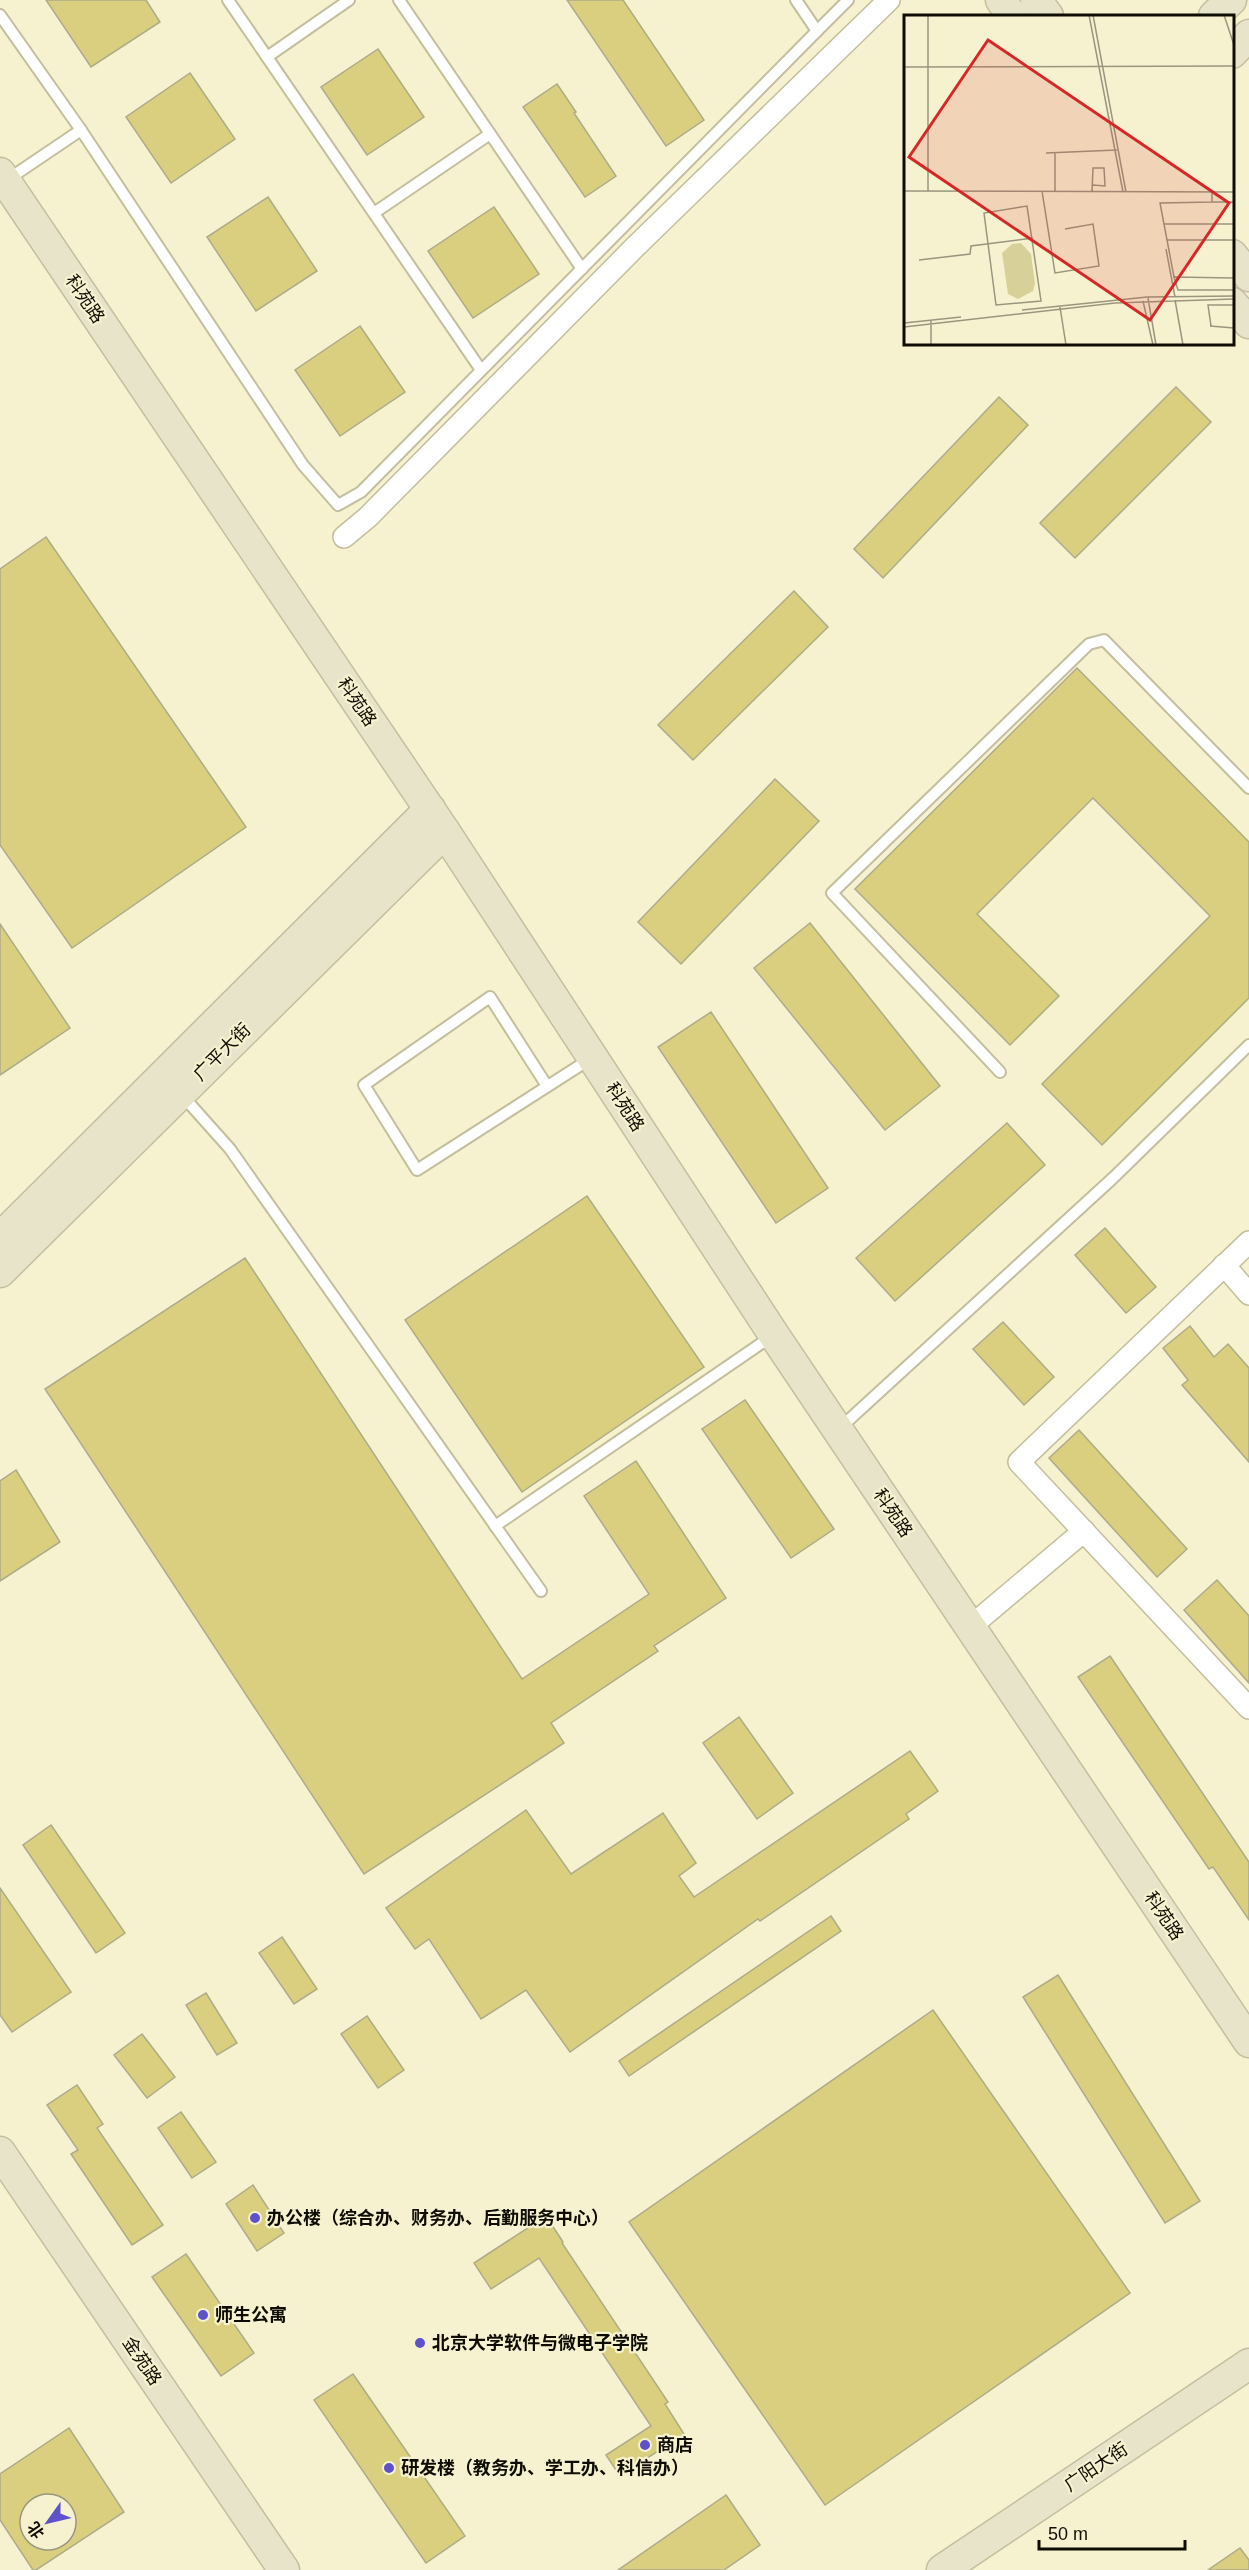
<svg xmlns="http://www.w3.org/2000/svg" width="1249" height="2570" viewBox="0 0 1249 2570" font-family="Arial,'Noto Sans SC',sans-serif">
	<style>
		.building { fill: #d9cf7f; stroke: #aeab8a; stroke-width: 1.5; fill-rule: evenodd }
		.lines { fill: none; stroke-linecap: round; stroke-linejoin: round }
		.lane-casing { stroke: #c3bf9e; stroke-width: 14 }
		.street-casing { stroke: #c3bf9e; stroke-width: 24 }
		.secondary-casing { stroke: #c3bf9e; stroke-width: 33 }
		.lane { stroke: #fff; stroke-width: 10 }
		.street { stroke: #fff; stroke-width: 21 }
		.secondary { stroke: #e7e4ca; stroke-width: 30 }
		.poi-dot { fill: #5d52ca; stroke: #f6f2d0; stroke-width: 2 }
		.labels { text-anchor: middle; stroke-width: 4.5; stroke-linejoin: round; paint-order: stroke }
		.street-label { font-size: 18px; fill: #0f0d03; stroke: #f6f2d0 }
		.poi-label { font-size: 18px; font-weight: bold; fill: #0f0d03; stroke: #f6f2d0; text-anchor: start }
		.inset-road { fill: none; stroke: #9a967e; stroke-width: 1.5 }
		.view { fill: #d62828; fill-opacity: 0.15; stroke: #d62828; stroke-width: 3 }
		.inset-edge { fill: none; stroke: #0f0d03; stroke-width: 3 }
	</style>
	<rect width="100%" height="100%" fill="#f6f2d0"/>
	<g class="building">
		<polygon points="46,0 146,0 160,22 91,67"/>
		<polygon points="567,0 623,0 704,120 666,146"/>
		<polygon points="378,49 424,117 367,155 321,87"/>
		<polygon points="190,73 235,139 171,183 126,117"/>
		<polygon points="557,84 576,112 574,113 616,176 585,197 523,107"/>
		<polygon points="268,197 317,271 256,311 207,237"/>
		<polygon points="494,207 539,274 473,318 428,251"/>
		<polygon points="360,326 405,392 340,436 295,370"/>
		<polygon points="1176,387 1211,422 1075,558 1040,523"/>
		<polygon points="999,397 1028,425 883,578 854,549"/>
		<polygon points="46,537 246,827 72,948 0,845 0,569"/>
		<polygon points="794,591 828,627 693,760 658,725"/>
		<polygon points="1077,668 1249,842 1249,998 1102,1145 1042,1084 1210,916 1093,798 977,914 1059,996 1010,1045 855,889"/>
		<polygon points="775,779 819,821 681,964 638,922"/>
		<polygon points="810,923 940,1086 885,1130 754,968"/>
		<polygon points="0,924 70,1028 0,1075"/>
		<polygon points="711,1012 828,1188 776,1223 658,1047"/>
		<polygon points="1007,1123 1045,1165 895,1301 856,1258"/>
		<polygon points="587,1196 704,1367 522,1492 405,1320"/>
		<polygon points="1105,1228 1156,1287 1126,1313 1075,1255"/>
		<polygon points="245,1258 522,1679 649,1594 584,1496 636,1461 726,1598 654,1646 658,1651 551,1723 564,1743 364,1874 45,1389"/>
		<polygon points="1003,1322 1054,1377 1024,1405 973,1349"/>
		<polygon points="1190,1326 1214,1357 1228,1344 1249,1368 1249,1462 1182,1385 1188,1380 1163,1348"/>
		<polygon points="745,1400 834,1529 791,1558 702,1429"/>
		<polygon points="1079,1430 1187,1549 1157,1577 1049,1458"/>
		<polygon points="16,1470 60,1542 0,1581 0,1481"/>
		<polygon points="1217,1580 1249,1616 1249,1683 1184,1610"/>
		<polygon points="1110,1656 1249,1862 1249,1920 1213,1867 1209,1869 1078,1677"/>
		<polygon points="739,1717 793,1793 757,1819 703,1743"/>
		<polygon points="910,1751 938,1791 906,1814 909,1819 760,1921 758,1919 570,2052 526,1990 481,2019 429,1939 415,1949 386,1908 526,1810 571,1874 663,1813 696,1863 679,1876 694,1897"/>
		<polygon points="51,1825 125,1933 96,1953 23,1845"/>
		<polygon points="0,1888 71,1992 12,2032 0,2015"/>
		<polygon points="831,1916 841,1931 629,2076 619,2061"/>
		<polygon points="282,1937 317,1989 294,2004 259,1953"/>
		<polygon points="1058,1975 1200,2201 1165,2223 1023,1997"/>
		<polygon points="206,1993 237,2043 217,2055 186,2005"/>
		<polygon points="933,2010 1130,2293 825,2505 629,2222"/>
		<polygon points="367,2016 404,2070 378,2088 341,2034"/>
		<polygon points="142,2034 175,2077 147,2098 114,2055"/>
		<polygon points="77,2085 103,2124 97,2128 163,2225 132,2245 71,2154 78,2150 47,2105"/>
		<polygon points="181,2112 216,2162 192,2178 158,2128"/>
		<polygon points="253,2185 284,2233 257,2251 226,2204"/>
		<polygon points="546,2216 563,2242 562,2243 668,2402 665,2404 684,2434 620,2476 606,2455 651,2426 539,2258 491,2289 474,2263"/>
		<polygon points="186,2254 254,2353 221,2376 152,2277"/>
		<polygon points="353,2374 465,2536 426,2563 314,2400"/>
		<path d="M 69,2428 L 124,2512 L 36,2570 L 33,2570 L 0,2520 L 0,2474 ZM 30,2504 L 66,2504 L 66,2540 L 30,2540 Z"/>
		<polygon points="726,2495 760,2545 724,2570 618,2570"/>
		<polygon points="1240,2548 1249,2560 1249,2570 1208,2570"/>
	</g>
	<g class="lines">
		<g class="lane-casing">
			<g id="lane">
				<polyline points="228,0 481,370"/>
				<polyline points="399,0 582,269"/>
				<polyline points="796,0 817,31 848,0"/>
				<polyline points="0,15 81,130"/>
				<polyline points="267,57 349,0"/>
				<polyline points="7,180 81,130 303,465 338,505 361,492 817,31"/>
				<polyline points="374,213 490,134"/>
				<polyline points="1000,1072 832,893 1089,644 1104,640 1249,788"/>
				<polyline points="547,1086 490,997 364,1085 417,1170 590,1059"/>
				<polyline points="181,1094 230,1149 541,1591"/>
				<polyline points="840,1428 1113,1178 1249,1045"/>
				<polyline points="495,1526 772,1336"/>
			</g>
		</g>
		<g class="street-casing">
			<g id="street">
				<polyline points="344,537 368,517 634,248 889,0"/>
				<polyline points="1249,1242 1019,1462 1249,1708"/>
				<polyline points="1224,1265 1249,1294"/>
				<polyline points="970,1627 1084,1531"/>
			</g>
		</g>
		<g class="secondary-casing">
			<g id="secondary">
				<polyline points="1001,0 1012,16"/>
				<polyline points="1036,0 1048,16"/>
				<polyline points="1214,16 1231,0"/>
				<polyline points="1232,53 1249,35"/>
				<polyline points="0,173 445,832 774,1335 1249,2042"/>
				<polyline points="1232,255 1249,276"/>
				<polyline points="1232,303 1249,323"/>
				<polyline points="0,1238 430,809"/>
				<polyline points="0,1272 445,832"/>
				<polyline points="0,2152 284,2570"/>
				<polyline points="942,2570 1249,2364"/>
			</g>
		</g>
		<use href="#lane" class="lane"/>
		<use href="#street" class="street"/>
		<use href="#secondary" class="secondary"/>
	</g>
	<g class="poi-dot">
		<circle cx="255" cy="2218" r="6"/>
		<circle cx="203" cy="2315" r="6"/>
		<circle cx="420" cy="2343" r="6"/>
		<circle cx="645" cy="2445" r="6"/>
		<circle cx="389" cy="2468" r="6"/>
	</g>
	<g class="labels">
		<g class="street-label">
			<text transform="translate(85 299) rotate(56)" y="6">科苑路</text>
			<text transform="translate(357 702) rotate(56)" y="6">科苑路</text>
			<text transform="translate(222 1052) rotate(-45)" y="6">广平大街</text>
			<text transform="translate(625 1107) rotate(57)" y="6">科苑路</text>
			<text transform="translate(893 1513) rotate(56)" y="6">科苑路</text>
			<text transform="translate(1164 1916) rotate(56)" y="6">科苑路</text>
			<text transform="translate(142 2361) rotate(56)" y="6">金苑路</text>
			<text transform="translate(1096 2467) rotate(-34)" y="6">广阳大街</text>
		</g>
		<g class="poi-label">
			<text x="267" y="2224">办公楼（综合办、财务办、后勤服务中心）</text>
			<text x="215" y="2321">师生公寓</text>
			<text x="432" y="2349">北京大学软件与微电子学院</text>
			<text x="657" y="2451">商店</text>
			<text x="401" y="2474">研发楼（教务办、学工办、科信办）</text>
		</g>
	</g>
	<g transform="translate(904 15)">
		<rect width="330" height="330" fill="#f6f2d0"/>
		<path d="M 117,228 L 127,239 L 131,268 L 129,276 L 114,284 L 104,279 L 98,238 L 108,229 Z" fill="#d7d199"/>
		<path class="inset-road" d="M 185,0 L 219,177M 189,0 L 222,177M 320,0 L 330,30M 0,52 L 330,51M 142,138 L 213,135M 151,138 L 151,176M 0,176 L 330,177M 24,176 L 24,0M 138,176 L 151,258 L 195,251 L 189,209 L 161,214M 188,176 L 189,153 L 200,153 L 201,171 L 189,170M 308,187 L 330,187M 123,191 L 137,286 L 92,290 L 80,198 ZM 260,209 L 330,209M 263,225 L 330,225M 262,234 L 271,282M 15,245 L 66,239 L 67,231 L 129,223M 270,262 L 256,188 L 308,187 L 308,177M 330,263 L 270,262 L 274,275 L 330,275M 244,283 L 252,330M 271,285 L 279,330M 239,286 L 249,330M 156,292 L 162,330M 118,295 L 243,282 L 330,281M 0,308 L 57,302M 306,311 L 330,313M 307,311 L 304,290 L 330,290M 0,312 L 211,288 L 330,284M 27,330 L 27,305"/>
		<path class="view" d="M 84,25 L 325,188 L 246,305 L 5,142 Z"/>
		<rect width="330" height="330" class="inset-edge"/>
	</g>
	<g transform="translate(48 2522) rotate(236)"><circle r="28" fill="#f6f2d0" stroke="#9a967e" stroke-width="1.5"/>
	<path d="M0-4.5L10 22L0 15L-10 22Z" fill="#5d52ca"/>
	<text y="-9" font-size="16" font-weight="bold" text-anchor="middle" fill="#0f0d03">北</text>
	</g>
	<path d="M1039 2540v9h146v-9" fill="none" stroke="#0f0d03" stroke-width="3"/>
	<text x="1048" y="2540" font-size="18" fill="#0f0d03" stroke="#f6f2d0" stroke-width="4.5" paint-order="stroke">50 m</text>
</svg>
